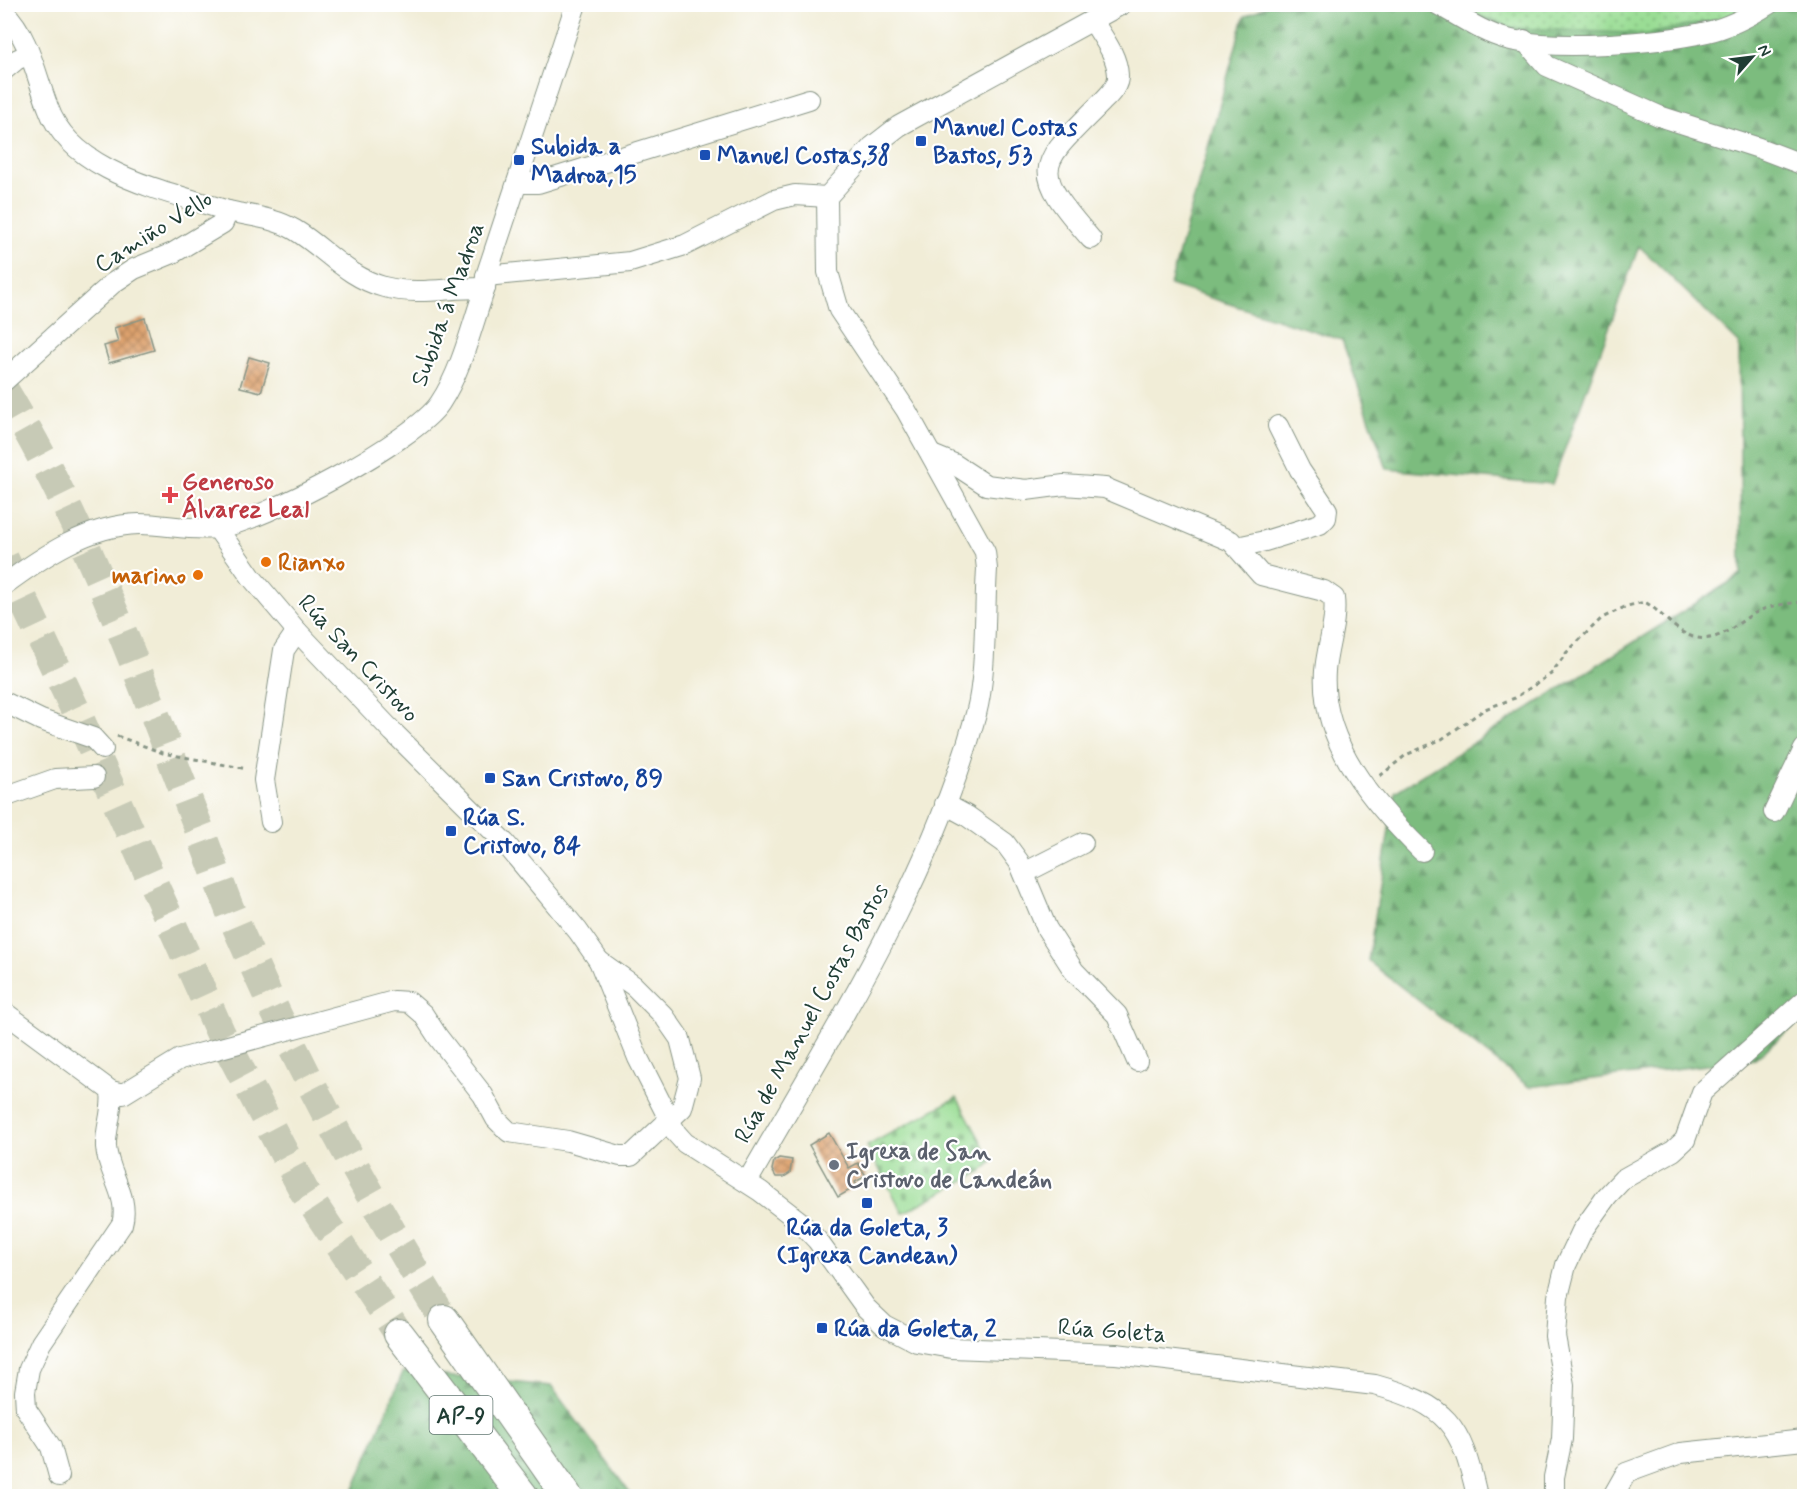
<svg xmlns="http://www.w3.org/2000/svg" width="1809" height="1501" viewBox="0 0 1809 1501" font-family="Mynerve,sans-serif">
	<style>
		.forest { fill: url(#forest-firs); stroke: #4d7c59; stroke-width: 1.5 }
		.cemetery { fill: url(#cemetery-stones); stroke: #5c8d64; stroke-width: 1.5 }
		.park { fill: url(#park-dots); stroke: #5c8d64; stroke-width: 1.5 }
		.building { fill: url(#building-cross-hatch) }
		.lines { fill: none; stroke-linecap: round; stroke-linejoin: round }
		.highway-tunnel { stroke: #c7cab6; stroke-width: 30; stroke-dasharray: 30 15; stroke-linecap: butt }
		.minor-casing { stroke: #889586; stroke-width: 22 }
		.highway-casing { stroke: #889586; stroke-width: 32 }
		.path { stroke: #889586; stroke-width: 3; stroke-dasharray: 4.5 4.5; stroke-linecap: butt }
		.minor { stroke: #fff; stroke-width: 20 }
		.highway { stroke: #fff; stroke-width: 30 }
		.transit-dot { fill: #1a4fb4; stroke: #fff; stroke-width: 2 }
		.health-dot { fill: #e0444e; stroke: #fff; stroke-width: 2 }
		.food-dot { fill: #e8710a; stroke: #fff; stroke-width: 2 }
		.worship-dot { fill: #6b7280; stroke: #fff; stroke-width: 2 }
		.labels { text-anchor: middle; stroke-width: 4.5; stroke-linejoin: round; paint-order: stroke }
		.shield { fill: #fff; stroke: #627771; stroke-width: 1.5 }
		.shield-label { font-size: 22px; font-weight: bold; fill: #1f3d34 }
		.transit-label { font-size: 24px; font-weight: bold; fill: #164399; stroke: #fff; text-anchor: start }
		.street-label { font-size: 24px; fill: #1f3d34; stroke: #fff }
		.health-label { font-size: 24px; font-weight: bold; fill: #be3a42; stroke: #fff; text-anchor: start }
		.food-label { font-size: 24px; font-weight: bold; fill: #c56008; stroke: #fff; text-anchor: start }
		.worship-label { font-size: 24px; font-weight: bold; fill: #5b616d; stroke: #fff; text-anchor: start }
	</style>
	<defs>
		<pattern id="forest-firs" width="22" height="20" patternUnits="userSpaceOnUse" patternTransform="scale(1.5)"><rect width="22" height="20" fill="#7bbc7e"/><path d="M5 1l3.5 6h-7zM16 11l3.5 6h-7z" fill="#649a68"/></pattern>
		<pattern id="cemetery-stones" width="16" height="16" patternUnits="userSpaceOnUse" patternTransform="scale(1.5)"><rect width="16" height="16" fill="#9add94"/><path d="M2 7V4a2 2 0 0 1 4 0v3zM10 15v-3a2 2 0 0 1 4 0v3z" fill="#7db47a"/></pattern>
		<pattern id="park-dots" width="8" height="8" patternUnits="userSpaceOnUse" patternTransform="scale(1.5)"><rect width="8" height="8" fill="#9add94"/><path d="M2 2h.1M6 6h.1" fill="none" stroke="#7db47a" stroke-width="1.8" stroke-linecap="round"/></pattern>
		<pattern id="building-cross-hatch" width="8" height="8" patternUnits="userSpaceOnUse" patternTransform="scale(1.5)"><rect width="8" height="8" fill="#dda16d"/><path d="M0 0l8 8M0 8l8-8" fill="none" stroke="#b3845a"/></pattern>
	</defs>
	<rect width="100%" height="100%" fill="#fff"/>
	<filter id="ink" filterUnits="userSpaceOnUse"><feTurbulence type="fractalNoise" baseFrequency=".0167" numOctaves="2"/><feDisplacementMap in="SourceGraphic" scale="12" xChannelSelector="R" yChannelSelector="G"/><feConvolveMatrix kernelMatrix="1 2 1 2 8 2 1 2 1" color-interpolation-filters="sRGB"/></filter>
	<filter id="wash" filterUnits="userSpaceOnUse"><feTurbulence type="fractalNoise" baseFrequency=".008" numOctaves="4" result="noise"/><feDisplacementMap in="SourceGraphic" scale="24" xChannelSelector="R" yChannelSelector="G"/><feGaussianBlur stdDeviation="1.35" result="paint"/><feColorMatrix in="noise" values="0 0 0 0 0 0 0 0 0 0 0 0 0 0 0 0 0 1.4 0 .05"/><feComposite in="paint" operator="in"/></filter>
	<g filter="url(#wash)">
		<rect width="100%" height="100%" fill="#f1edd7"/>
		<g class="forest">
			<polygon points="1268,5 1804,5 1804,1017 1755,1059 1529,1087 1368,961 1395,792 1741,575 1739,343 1639,246 1552,484 1387,469 1342,340 1170,285 1244,17"/>
			<polygon points="403,1372 551,1386 632,1496 351,1496"/>
		</g>
		<polygon class="cemetery" points="957,1097 992,1162 980,1172 903,1213 867,1146"/>
		<polygon class="park" points="1449,5 1749,5 1725,18 1649,34 1513,28"/>
		<g id="blocks">
			<g class="building">
				<polygon points="145,318 154,350 109,363 104,346 118,342 114,328"/>
				<polygon points="249,357 270,363 261,392 240,387"/>
				<polygon points="829,1133 849,1168 858,1163 866,1176 855,1182 857,1186 838,1197 809,1145"/>
				<polygon points="779,1158 792,1160 790,1173 784,1177 776,1177 772,1170 774,1161"/>
			</g>
		</g>
	</g>
	<g filter="url(#ink)">
		<use href="#blocks" fill-opacity="0" stroke="#889586" stroke-width="1.5"/>
		<g class="lines">
			<g class="highway-tunnel">
				<path d="M 4,390 C 89,530 143,687 203,839 C 217,875 229,911 245,945 C 302,1075 370,1199 444,1320"/>
				<polyline points="4,559 80,720 220,1032 304,1191 399,1334"/>
			</g>
			<g class="minor-casing">
				<g id="minor">
					<path d="M 1437,4 C 1459,16 1483,33 1507,39 C 1555,51 1658,43 1707,32 C 1730,27 1750,16 1769,4"/>
					<path d="M 4,12 C 29,36 36,76 48,107 C 71,174 168,191 228,211"/>
					<polyline points="1524,40 1547,66 1659,116 1759,148 1804,165"/>
					<polyline points="4,70 16,60 29,54"/>
					<polyline points="517,183 538,183 809,99"/>
					<polyline points="827,197 872,147 899,126 1122,4"/>
					<path d="M 1091,239 C 1027,166 1039,166 1102,102 C 1109,95 1119,86 1118,75 C 1117,55 1103,38 1093,21"/>
					<polyline points="486,276 630,262 685,245 774,200 795,195 827,197"/>
					<path d="M 4,381 L 113,283 L 134,269 L 173,253 L 223,223 L 228,211 C 251,216 275,218 295,230 C 326,249 347,277 384,287 C 420,296 449,287 485,288"/>
					<path d="M 932,455 L 954,464 L 986,485 L 1026,490 L 1064,485 L 1105,488 L 1231,541 L 1261,575 L 1324,591 L 1334,598 C 1337,622 1327,646 1325,671 C 1320,743 1375,805 1422,851"/>
					<path d="M 217,528 L 252,578 L 297,631 L 393,732 L 505,843 L 578,931 L 599,961 L 638,1058 L 676,1133 L 685,1143 L 760,1191 L 799,1221 L 817,1240 L 866,1308 L 884,1325 L 917,1342 L 951,1348 L 1116,1354 L 1375,1385 C 1447,1405 1461,1424 1477,1496"/>
					<polyline points="1237,547 1265,541 1320,524 1326,518 1327,510 1300,470 1278,426"/>
					<path d="M 4,585 C 43,556 89,525 139,524 C 165,524 191,531 216,528 C 261,523 416,440 440,403 C 462,370 472,325 485,288 L 486,276 L 576,4"/>
					<polyline points="4,702 41,720 93,738 103,749"/>
					<polyline points="4,797 55,779 94,777"/>
					<polyline points="945,804 967,816 1005,843 1019,862 1047,929 1074,971 1117,1015 1137,1061"/>
					<polyline points="1774,812 1804,749"/>
					<polyline points="271,822 264,780 284,650 297,631"/>
					<polyline points="1024,873 1083,843"/>
					<polyline points="4,1012 111,1091 123,1094 180,1059 394,1001 409,1002 423,1014 438,1037 483,1095 496,1119 509,1132 568,1141 620,1156 631,1156 682,1108 690,1078 680,1039 664,1016 634,986 599,961"/>
					<path d="M 747,1182 C 833,1032 930,882 976,714 C 987,672 984,613 987,569 L 985,552 L 906,410 L 839,310 L 828,272 L 827,197"/>
					<path d="M 59,1476 L 51,1447 L 26,1409 L 25,1392 L 29,1369 L 41,1343 L 122,1224 C 130,1197 108,1174 106,1147 C 105,1128 114,1111 111,1091"/>
					<polyline points="1554,1496 1554,1477 1562,1439 1564,1385 1555,1336 1558,1297 1566,1265 1582,1231 1607,1196 1623,1179 1673,1151 1685,1140 1702,1092 1804,1001"/>
					<polyline points="1613,1496 1626,1473 1681,1453 1804,1440"/>
				</g>
			</g>
			<g class="highway-casing">
				<g id="highway">
					<polyline points="444,1320 567,1496"/>
					<polyline points="399,1334 523,1496"/>
				</g>
			</g>
			<g class="path">
				<polyline points="117,736 163,753 247,769"/>
				<path d="M 1380,776 L 1406,755 L 1442,739 L 1485,709 L 1515,698 L 1551,674 L 1567,652 L 1602,618 L 1627,606 L 1645,602 C 1662,612 1674,631 1693,637 C 1721,645 1738,620 1759,611 C 1772,605 1790,603 1804,602"/>
			</g>
			<use href="#minor" class="minor"/>
			<use href="#highway" class="highway"/>
		</g>
	</g>
	<g class="transit-dot">
		<rect x="915" y="135" width="12" height="12" rx="3"/>
		<rect x="699" y="149" width="12" height="12" rx="3"/>
		<rect x="513" y="154" width="12" height="12" rx="3"/>
		<rect x="484" y="772" width="12" height="12" rx="3"/>
		<rect x="445" y="825" width="12" height="12" rx="3"/>
		<rect x="861" y="1197" width="12" height="12" rx="3"/>
		<rect x="816" y="1322" width="12" height="12" rx="3"/>
	</g>
	<path class="health-dot" d="M167 486h6v6h6v6h-6v6h-6v-6h-6v-6h6z"/>
	<g class="food-dot">
		<circle cx="266" cy="562" r="6"/>
		<circle cx="198" cy="575" r="6"/>
	</g>
	<circle class="worship-dot" cx="834" cy="1165" r="6"/>
	<g class="labels">
		<rect class="shield" x="429.5" y="1396" width="63" height="38" rx="4.5"/>
		<g class="shield-label">
			<text x="461" y="1423">AP-9</text>
		</g>
		<g class="transit-label">
			<text x="933" y="135">Manuel Costas<tspan x="933" dy="28">Bastos, 53</tspan></text>
			<text x="531" y="154">Subida a<tspan x="531" dy="28">Madroa,15</tspan></text>
			<text x="717" y="163">Manuel Costas,38</text>
			<text x="502" y="786">San Cristovo, 89</text>
			<text x="463" y="825">Rúa S.<tspan x="463" dy="28">Cristovo, 84</tspan></text>
			<text x="867" y="1235" text-anchor="middle">Rúa da Goleta, 3<tspan x="867" dy="28">(Igrexa Candean)</tspan></text>
			<text x="834" y="1336">Rúa da Goleta, 2</text>
		</g>
		<g class="street-label">
			<text transform="translate(153 231) rotate(-32)" y="8">Camiño Vello</text>
			<text transform="translate(447 304) rotate(-70)" y="8">Subida á Madroa</text>
			<text transform="translate(359 658) rotate(47)" y="8">Rúa San Cristovo</text>
			<text transform="translate(811 1013) rotate(-61)" y="8">Rúa de Manuel Costas Bastos</text>
			<text transform="translate(1112 1330) rotate(4)" y="8">Rúa Goleta</text>
		</g>
		<g class="health-label">
			<text x="182" y="489">Generoso<tspan x="182" dy="28">Álvarez Leal</tspan></text>
		</g>
		<g class="food-label">
			<text x="278" y="570">Rianxo</text>
			<text x="186" y="583" text-anchor="end">marino</text>
		</g>
		<g class="worship-label">
			<text x="846" y="1159">Igrexa de San<tspan x="846" dy="28">Cristovo de Candeán</tspan></text>
		</g>
	</g>
	<rect width="1809" height="1501" fill="none" stroke="#fff" stroke-width="24"/>
	<g transform="translate(1752 57) rotate(62)" stroke="#ffffff" stroke-width="4.5" paint-order="stroke">
	<path d="M0-4.5L10 22L0 15L-10 22Z" fill="#1f3d34"/>
	<text y="-9" font-size="16" font-weight="bold" text-anchor="middle" fill="#1f3d34">N</text>
	</g>
</svg>
